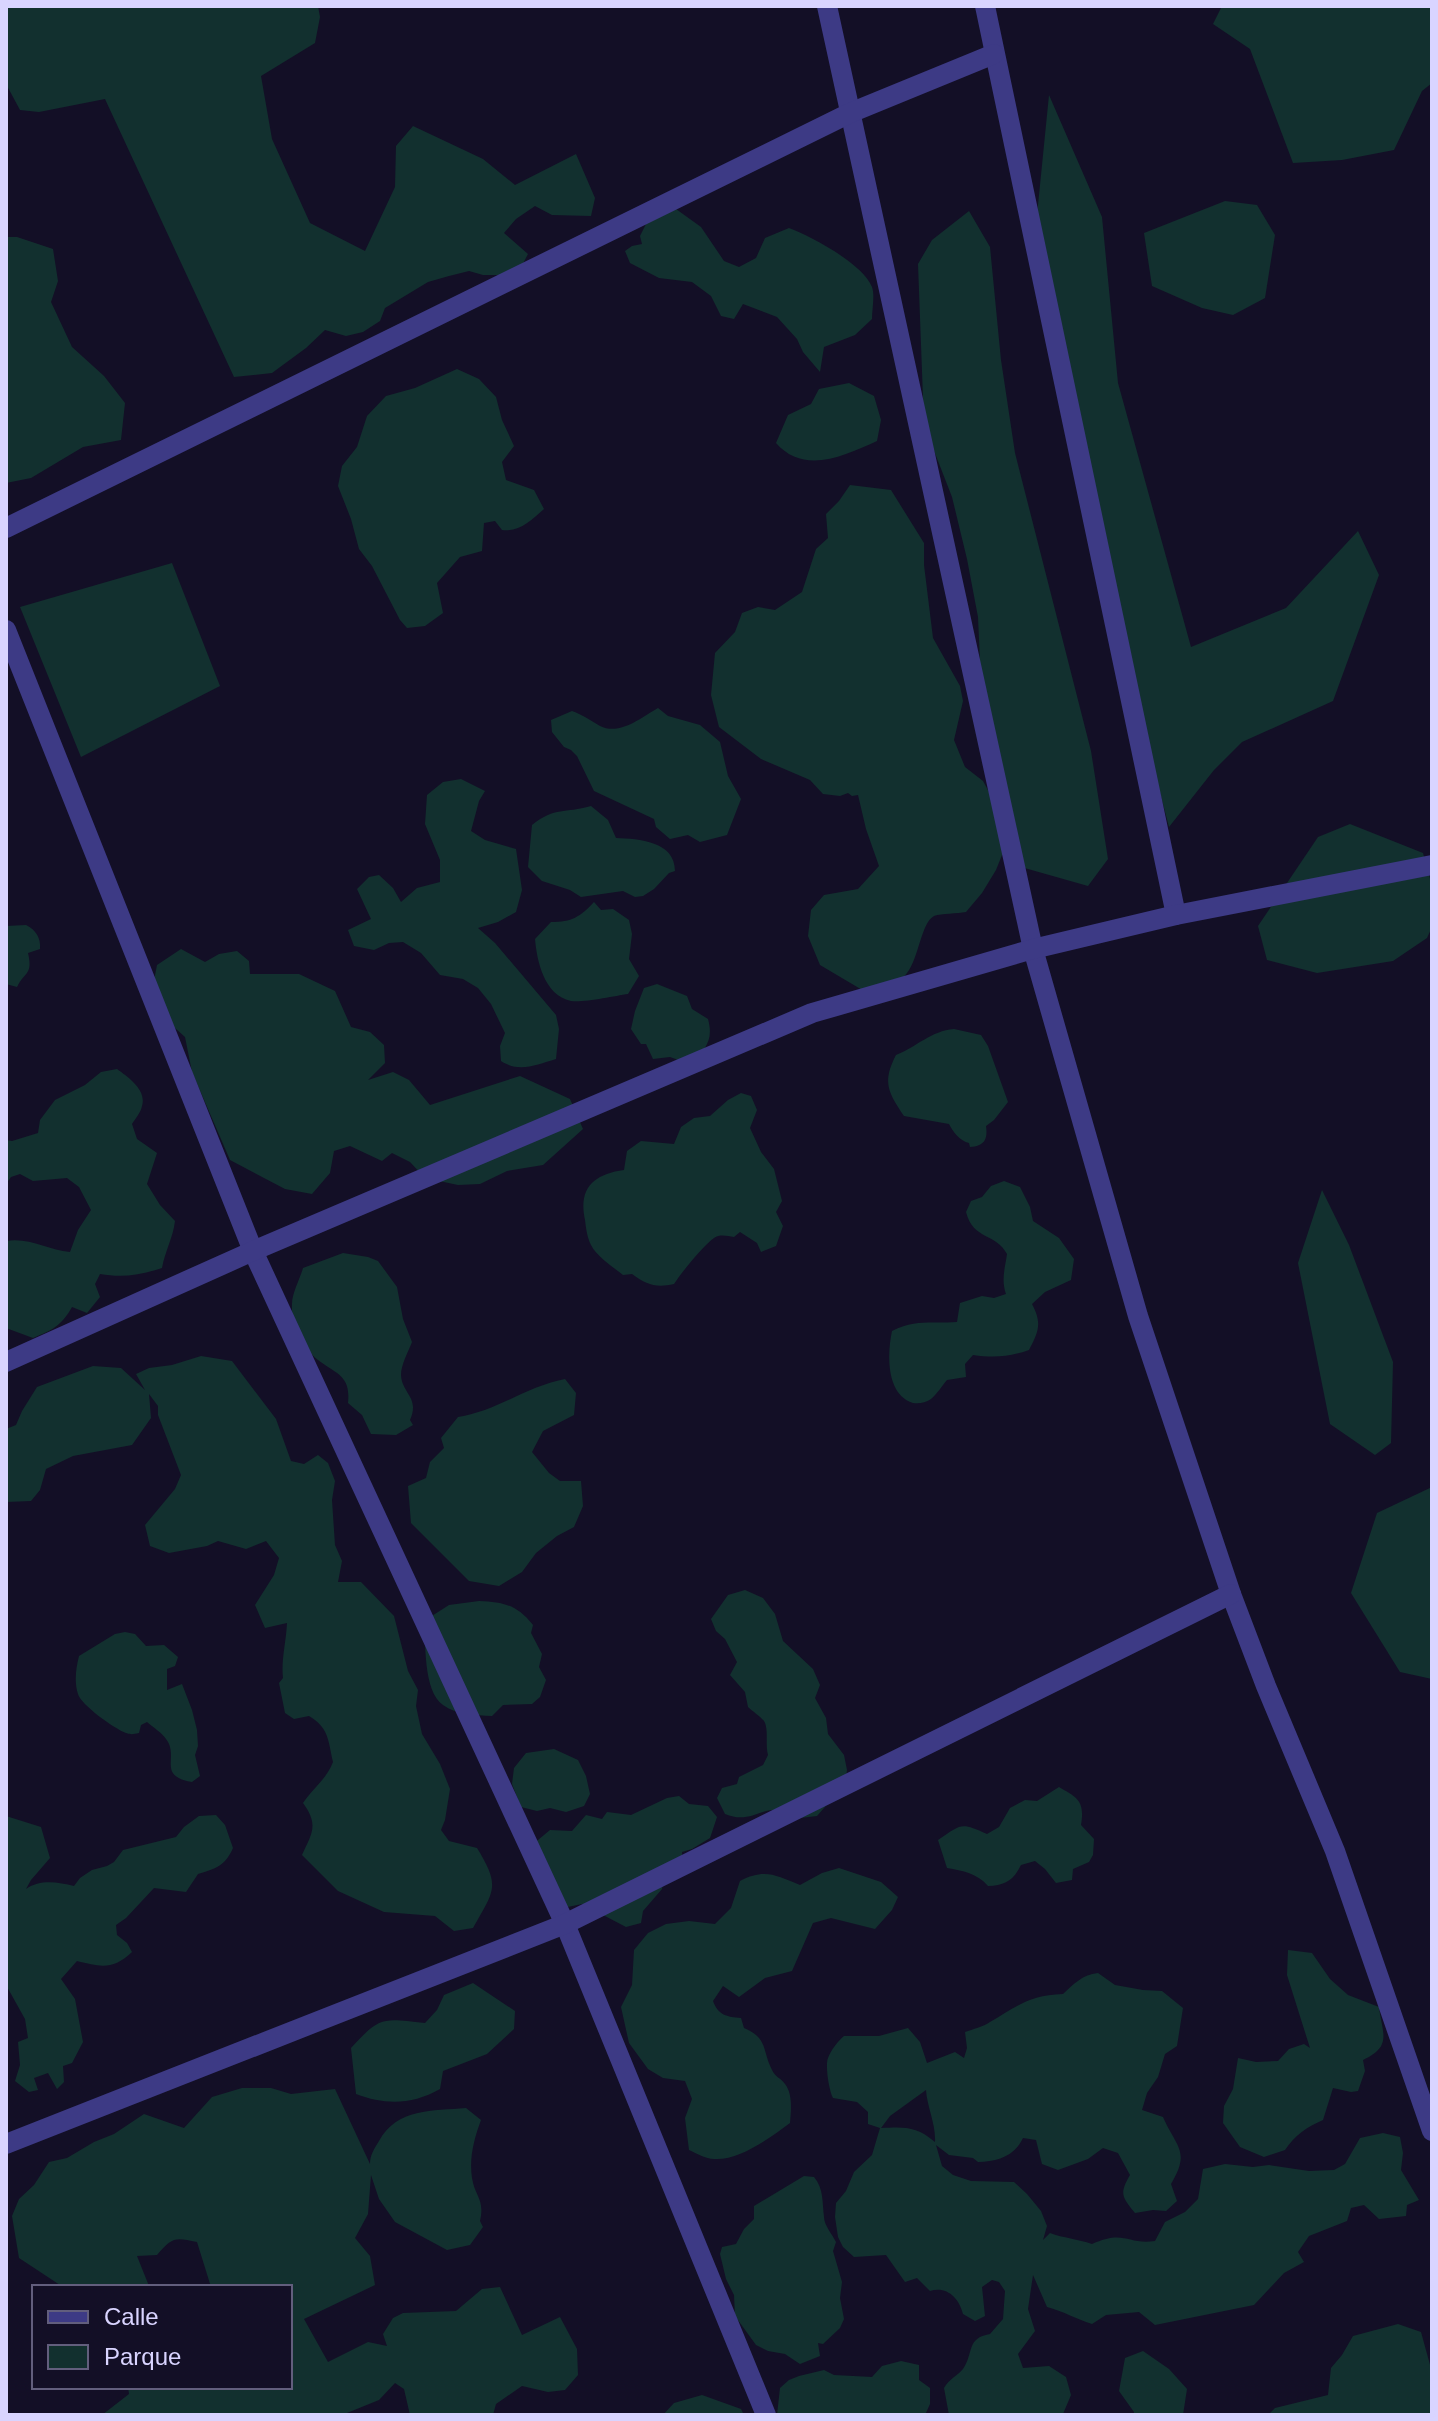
<svg xmlns="http://www.w3.org/2000/svg" width="1438" height="2421" viewBox="0 0 1438 2421" font-family="Arial,sans-serif">
	<style>
		.green { fill: #12302f; fill-rule: evenodd }
		.lines { fill: none; stroke-linecap: round; stroke-linejoin: round }
		.street { stroke: #3d3a85; stroke-width: 20 }
	</style>
	<rect width="100%" height="100%" fill="#130f26"/>
	<g class="green">
		<polygon points="6,6 318,6 320,17 315,43 261,76 272,139 310,223 365,251 395,187 396,146 413,126 483,159 515,185 576,154 595,198 591,216 552,215 535,206 516,219 504,233 528,254 517,275 483,275 469,271 449,276 428,282 385,308 380,321 363,332 346,336 325,330 306,348 272,373 234,377 105,99 39,112 20,110 6,84"/>
		<polygon points="1222,6 1432,6 1432,83 1422,91 1394,150 1342,160 1293,163 1250,49 1213,24"/>
		<polygon points="1049,95 1102,217 1118,383 1191,647 1286,608 1358,531 1379,575 1333,701 1242,742 1214,770 1169,827 1106,586 1037,215"/>
		<polygon points="1225,201 1257,205 1275,235 1265,298 1233,315 1202,308 1152,286 1144,233"/>
		<path d="M 676,209 L 701,227 L 724,261 L 739,267 L 756,258 L 765,238 L 789,228 C 811,236 863,264 872,287 C 875,295 872,310 872,319 L 855,335 L 824,347 L 820,372 L 803,352 L 797,339 L 777,317 L 743,304 L 734,319 L 721,316 L 711,296 L 692,282 L 659,278 L 630,263 L 625,251 L 632,246 L 642,244 L 640,236 L 652,212 Z"/>
		<polygon points="969,211 990,247 1001,360 1015,453 1091,751 1108,859 1088,886 1021,867 984,751 978,617 967,559 952,497 924,425 918,264 932,240"/>
		<polygon points="6,237 17,237 53,249 58,281 51,302 72,347 104,376 125,403 121,440 83,447 31,478 6,483"/>
		<path d="M 457,369 L 479,379 L 496,397 L 502,420 L 514,446 L 502,462 L 506,480 L 534,490 L 544,509 C 530,521 520,532 502,530 L 495,521 L 484,523 L 482,551 L 460,557 L 437,583 L 443,613 L 425,626 L 407,628 L 400,620 L 372,566 L 359,549 L 351,519 L 338,486 L 342,466 L 357,447 L 367,416 L 386,396 L 415,388 Z"/>
		<path d="M 849,383 L 874,396 L 881,420 L 877,441 C 844,456 804,475 776,443 L 788,415 L 811,404 L 819,389 Z"/>
		<path d="M 850,485 L 891,490 L 924,543 L 924,565 L 933,638 L 960,686 L 963,701 L 954,740 L 965,767 L 983,781 L 1000,812 L 1006,845 L 996,870 L 982,893 L 966,912 C 957,914 942,913 934,916 C 921,923 919,958 907,973 C 898,985 884,989 869,994 L 820,965 L 808,936 L 811,910 L 824,895 L 858,889 L 879,866 L 866,829 L 858,795 L 852,796 L 848,793 L 840,796 L 823,794 L 810,780 L 761,759 L 719,727 L 711,695 L 715,653 L 735,632 L 742,613 L 758,607 L 775,610 L 802,592 L 816,549 L 828,538 L 826,514 L 839,501 Z"/>
		<polygon points="172,563 220,686 81,757 20,607"/>
		<path d="M 658,708 L 668,716 L 700,725 L 720,742 L 728,776 L 741,799 L 727,835 L 700,842 L 688,835 L 670,839 L 656,827 L 654,819 L 594,791 L 577,756 L 571,750 L 564,747 L 552,732 L 551,720 L 572,711 C 583,715 590,720 600,726 C 620,736 642,717 658,708 Z"/>
		<path d="M 461,779 L 485,791 L 479,801 L 471,831 L 485,840 L 516,849 L 522,890 L 516,912 L 498,922 L 478,928 L 495,943 L 556,1015 L 559,1029 L 556,1059 C 536,1065 519,1073 501,1061 L 500,1046 L 505,1033 L 491,1004 L 478,988 L 463,979 L 440,975 L 421,953 L 403,942 L 389,943 L 374,950 L 354,946 L 348,930 L 371,919 L 357,889 L 369,877 L 379,875 L 393,888 L 401,902 L 417,888 L 440,882 L 440,860 L 425,824 L 427,795 L 443,782 Z"/>
		<path d="M 591,806 L 608,820 L 616,838 C 639,839 675,841 675,871 L 669,873 L 654,889 L 643,896 L 635,897 L 623,891 L 581,897 L 570,890 L 542,881 L 528,867 L 532,825 C 556,806 564,814 591,806 Z"/>
		<polygon points="1350,824 1423,853 1432,886 1432,927 1427,938 1393,961 1317,973 1267,960 1258,926 1318,837"/>
		<path d="M 594,902 L 601,910 L 613,909 L 629,920 L 632,934 L 629,959 L 639,976 L 628,994 C 614,996 583,1003 571,1001 C 544,995 537,961 535,939 L 551,922 C 572,922 580,917 594,902 Z"/>
		<path d="M 26,925 C 36,930 41,938 40,949 L 28,953 C 33,975 25,971 17,987 L 6,984 L 6,926 Z"/>
		<polygon points="181,949 205,962 219,954 237,951 249,961 250,974 299,974 335,991 351,1027 370,1032 384,1045 385,1063 368,1080 393,1072 409,1080 430,1105 520,1076 570,1099 583,1129 543,1165 507,1171 480,1184 458,1185 425,1178 410,1162 392,1153 382,1161 350,1146 334,1151 330,1173 312,1194 285,1189 230,1160 192,1072 185,1037 166,1020 151,996 157,965"/>
		<path d="M 657,984 L 687,996 L 692,1009 L 708,1019 C 714,1041 705,1048 692,1065 L 670,1057 L 653,1059 L 646,1044 L 641,1044 L 631,1029 L 635,1011 L 644,988 Z"/>
		<path d="M 954,1029 L 981,1035 L 988,1046 L 1008,1102 L 994,1120 L 986,1126 C 988,1140 984,1146 970,1147 L 969,1143 C 960,1141 953,1132 949,1124 L 904,1116 C 888,1092 882,1082 896,1055 C 918,1046 931,1031 954,1029 Z"/>
		<path d="M 117,1069 C 128,1077 147,1090 142,1106 C 141,1112 135,1119 132,1124 L 137,1139 L 157,1153 L 147,1184 L 160,1205 L 175,1221 C 173,1238 165,1251 162,1268 C 140,1275 123,1278 100,1274 L 95,1284 L 100,1297 L 87,1313 L 72,1307 C 62,1325 53,1330 33,1338 L 6,1328 L 6,1241 C 29,1237 48,1250 70,1252 L 78,1230 L 91,1210 L 79,1187 L 67,1178 L 33,1181 L 20,1174 L 11,1177 L 6,1184 L 6,1140 L 12,1141 L 38,1133 L 40,1120 L 55,1100 L 85,1085 L 101,1072 Z"/>
		<path d="M 741,1093 L 751,1096 L 757,1110 L 750,1128 L 761,1152 L 774,1169 L 782,1201 L 776,1212 L 783,1226 L 776,1246 L 761,1252 L 757,1243 L 740,1232 L 734,1237 C 727,1236 720,1234 714,1238 C 703,1246 681,1273 674,1284 C 656,1288 647,1285 632,1274 L 623,1275 C 612,1266 597,1257 591,1245 C 587,1237 586,1228 585,1220 C 578,1188 594,1174 624,1170 L 627,1151 L 641,1141 L 674,1144 L 681,1127 L 694,1118 L 710,1116 L 728,1100 Z"/>
		<path d="M 1004,1181 L 1020,1187 L 1030,1207 L 1033,1221 L 1059,1238 L 1074,1259 L 1071,1280 L 1045,1292 L 1032,1304 C 1042,1323 1039,1331 1029,1350 C 1009,1357 994,1358 973,1355 L 965,1364 L 966,1377 L 947,1380 C 942,1386 937,1394 931,1399 C 925,1403 919,1404 913,1403 C 886,1395 887,1354 892,1331 C 916,1319 930,1324 957,1322 L 960,1303 L 982,1296 L 994,1298 L 1006,1294 C 1001,1280 1005,1268 1007,1254 C 996,1233 973,1240 966,1212 L 971,1201 L 982,1197 L 991,1186 Z"/>
		<polygon points="1322,1190 1349,1245 1393,1362 1391,1443 1375,1455 1330,1424 1298,1263"/>
		<path d="M 343,1253 L 368,1257 L 378,1261 L 397,1287 L 403,1319 L 412,1342 C 408,1352 401,1365 401,1375 C 402,1394 420,1397 410,1420 L 413,1425 L 396,1435 L 371,1434 L 362,1415 L 348,1403 C 351,1375 336,1374 318,1360 C 301,1346 291,1326 292,1304 C 292,1293 300,1279 303,1268 Z"/>
		<path d="M 201,1356 L 232,1361 L 276,1419 L 291,1461 L 304,1464 L 318,1455 L 328,1463 L 335,1481 L 332,1500 L 335,1545 L 342,1561 L 338,1582 L 361,1582 L 394,1616 L 408,1671 L 418,1690 L 416,1706 L 422,1734 L 440,1764 L 450,1789 L 445,1820 L 441,1830 L 449,1841 L 477,1848 C 501,1887 494,1890 473,1928 L 454,1931 L 435,1916 L 384,1912 L 338,1891 L 302,1855 C 312,1833 319,1825 303,1803 C 313,1788 326,1780 333,1762 C 328,1740 329,1728 309,1716 L 294,1719 L 285,1713 L 279,1683 L 283,1678 C 281,1660 286,1643 287,1623 L 265,1628 L 255,1605 L 274,1575 L 279,1558 L 266,1541 L 246,1549 L 218,1541 L 207,1546 L 169,1553 L 150,1546 L 145,1525 L 175,1489 L 181,1475 L 158,1415 L 158,1406 L 149,1394 L 151,1418 L 132,1445 L 73,1456 L 46,1469 L 40,1490 L 31,1501 L 6,1502 L 6,1429 L 16,1425 L 22,1411 L 37,1387 L 93,1366 L 121,1368 L 145,1390 L 136,1374 L 149,1368 L 172,1365 Z"/>
		<path d="M 565,1379 L 576,1393 L 574,1415 L 543,1431 L 532,1452 L 549,1473 L 560,1481 L 581,1481 L 583,1506 L 574,1527 L 557,1536 L 536,1553 L 522,1572 L 499,1586 L 469,1581 L 411,1523 L 408,1486 L 426,1478 L 430,1462 L 444,1448 L 441,1438 L 458,1417 C 497,1411 527,1386 565,1379 Z"/>
		<polygon points="1432,1487 1432,1679 1400,1672 1351,1593 1377,1513"/>
		<path d="M 745,1590 L 763,1598 L 775,1614 L 783,1641 L 813,1669 L 820,1685 L 815,1698 L 826,1718 L 828,1734 L 844,1755 L 847,1770 L 845,1784 L 817,1816 L 800,1818 C 765,1796 756,1827 725,1814 L 717,1798 L 722,1788 L 737,1784 L 739,1777 L 763,1765 L 768,1755 C 765,1744 769,1729 764,1721 C 760,1716 752,1711 748,1707 L 745,1692 L 730,1675 L 737,1662 L 725,1639 L 716,1631 L 711,1619 L 728,1595 Z"/>
		<path d="M 479,1601 C 504,1602 517,1605 533,1625 L 531,1633 L 542,1654 L 539,1667 L 546,1680 L 540,1697 L 532,1704 L 503,1705 L 492,1716 C 476,1715 456,1715 443,1705 C 423,1691 426,1643 424,1621 L 449,1605 Z"/>
		<path d="M 125,1632 L 135,1634 L 146,1646 L 164,1645 L 178,1657 L 175,1666 L 167,1669 L 167,1690 L 182,1684 L 192,1710 L 197,1730 L 198,1746 L 195,1755 L 200,1776 L 192,1782 C 156,1776 180,1757 166,1739 C 162,1733 153,1727 147,1722 L 141,1725 L 139,1733 C 133,1734 132,1735 126,1733 C 115,1729 81,1705 78,1694 C 74,1682 76,1668 79,1656 L 115,1634 Z"/>
		<polygon points="554,1749 578,1760 586,1776 590,1794 584,1806 566,1812 550,1808 537,1811 521,1807 512,1784 514,1768 526,1753"/>
		<path d="M 1059,1787 C 1078,1798 1085,1801 1081,1825 L 1094,1839 L 1093,1855 L 1089,1862 L 1073,1869 L 1072,1880 L 1056,1883 L 1045,1869 L 1035,1861 L 1021,1865 C 1013,1881 1005,1885 988,1886 C 977,1873 963,1871 947,1868 L 938,1840 C 962,1824 960,1822 987,1834 L 999,1827 L 1010,1808 L 1025,1800 L 1037,1801 Z"/>
		<polygon points="679,1796 689,1804 708,1806 717,1817 710,1838 692,1849 682,1852 682,1866 663,1884 662,1889 643,1911 641,1923 626,1927 582,1904 563,1908 532,1845 550,1830 572,1831 586,1815 602,1819 607,1812 631,1815 667,1798"/>
		<path d="M 216,1815 L 225,1825 L 233,1848 C 225,1866 217,1868 198,1874 L 186,1892 L 154,1888 L 126,1918 L 116,1925 L 117,1935 L 127,1943 L 132,1952 C 113,1970 101,1967 77,1961 L 61,1979 L 75,1999 L 83,2042 L 72,2063 L 63,2066 L 64,2082 L 57,2089 L 48,2073 L 34,2078 L 38,2090 L 29,2092 L 15,2081 L 20,2065 L 18,2042 L 28,2038 L 25,2019 L 6,1985 L 6,1816 L 41,1827 L 50,1858 L 31,1880 L 26,1889 C 40,1879 58,1882 74,1886 L 80,1878 L 92,1870 L 107,1866 L 114,1862 L 123,1850 L 176,1837 L 184,1827 L 199,1816 Z"/>
		<path d="M 839,1868 L 881,1882 L 898,1897 L 892,1910 L 875,1929 L 831,1918 L 813,1923 L 792,1971 L 765,1978 L 739,1997 L 723,1986 L 713,2001 C 718,2015 727,2017 741,2018 L 744,2028 C 768,2038 762,2050 772,2070 C 775,2077 781,2078 785,2084 C 793,2094 791,2111 790,2123 C 771,2137 739,2161 714,2159 C 706,2159 696,2153 689,2150 L 685,2118 L 692,2099 L 685,2081 L 663,2078 L 648,2069 L 629,2043 L 621,2007 L 632,1985 L 634,1950 L 648,1933 L 666,1924 L 689,1921 L 715,1924 L 731,1908 L 740,1881 C 764,1868 776,1875 800,1885 L 822,1873 Z"/>
		<path d="M 1288,1950 L 1312,1953 L 1330,1979 L 1348,1995 L 1379,2007 C 1382,2033 1393,2046 1363,2060 L 1365,2071 L 1358,2091 L 1351,2092 L 1333,2088 L 1323,2120 C 1307,2127 1295,2135 1285,2150 L 1264,2157 L 1240,2147 L 1223,2123 L 1224,2106 L 1233,2089 L 1238,2058 L 1256,2062 L 1278,2061 L 1289,2049 L 1304,2044 L 1310,2048 L 1287,1975 Z"/>
		<path d="M 1098,1973 L 1115,1985 L 1143,1990 L 1162,1991 L 1183,2008 L 1177,2046 L 1165,2054 L 1158,2077 L 1147,2093 L 1142,2110 L 1163,2117 C 1176,2147 1191,2151 1171,2184 L 1177,2201 L 1166,2211 L 1153,2210 L 1135,2213 C 1122,2197 1119,2194 1130,2175 L 1118,2153 L 1103,2148 L 1088,2159 L 1058,2170 L 1042,2164 L 1036,2140 L 1023,2138 C 1014,2157 997,2161 978,2162 L 973,2158 L 949,2155 L 936,2145 L 942,2166 L 953,2175 L 971,2181 L 1014,2182 L 1027,2194 L 1041,2211 L 1047,2226 L 1043,2240 L 1050,2233 C 1063,2238 1078,2239 1092,2244 C 1125,2229 1127,2245 1155,2241 L 1165,2222 L 1185,2212 L 1198,2199 L 1203,2169 L 1225,2164 L 1253,2167 L 1269,2165 L 1309,2171 L 1334,2170 L 1345,2164 L 1360,2138 L 1383,2133 L 1400,2137 L 1403,2153 L 1401,2170 L 1419,2200 L 1407,2205 L 1406,2216 L 1379,2219 L 1364,2205 L 1351,2208 L 1347,2221 L 1309,2236 L 1298,2252 L 1304,2262 L 1284,2273 L 1254,2305 L 1155,2325 L 1139,2312 L 1106,2315 L 1092,2324 C 1076,2319 1063,2311 1047,2307 L 1033,2275 L 1028,2309 L 1035,2331 L 1018,2354 L 1023,2368 L 1049,2366 L 1066,2377 L 1071,2395 L 1063,2414 L 949,2415 L 944,2388 C 949,2379 957,2376 963,2369 C 974,2353 966,2338 990,2334 L 1003,2319 L 1005,2291 L 999,2282 L 992,2280 L 982,2287 L 985,2316 L 975,2321 L 963,2314 C 959,2298 947,2286 930,2291 L 917,2278 L 905,2282 L 886,2255 L 854,2257 L 843,2247 L 838,2237 L 835,2217 L 836,2203 L 846,2191 L 854,2172 L 872,2155 L 880,2128 L 868,2124 L 868,2112 L 857,2102 L 833,2098 C 829,2091 825,2065 828,2058 C 831,2050 838,2041 844,2036 L 879,2036 L 908,2028 L 920,2042 L 927,2063 L 955,2052 L 964,2058 L 967,2048 L 965,2032 C 973,2029 983,2027 990,2022 C 1017,2006 1030,1995 1063,1994 C 1075,1983 1082,1975 1098,1973 ZM 926,2090 C 927,2107 936,2124 935,2142 C 916,2126 905,2127 881,2128 L 890,2116 Z"/>
		<path d="M 473,1983 L 515,2011 L 514,2029 L 487,2054 L 443,2071 L 440,2089 C 412,2105 385,2105 356,2094 L 351,2048 C 381,2015 383,2019 425,2023 L 437,2010 L 444,1995 Z"/>
		<path d="M 242,2088 L 271,2088 L 291,2094 L 335,2089 L 370,2164 C 370,2155 374,2149 379,2141 C 397,2108 433,2111 466,2108 L 481,2120 C 474,2139 469,2158 472,2178 C 475,2197 485,2199 480,2221 L 483,2227 L 470,2245 L 447,2250 L 395,2222 L 379,2199 L 371,2175 L 368,2214 L 355,2238 L 370,2256 L 375,2285 L 304,2319 L 328,2362 L 368,2342 L 387,2346 L 383,2334 L 393,2318 L 403,2313 L 456,2311 L 482,2289 L 500,2287 L 522,2335 L 560,2317 L 577,2349 L 578,2375 L 565,2390 L 548,2392 L 522,2386 L 496,2404 L 493,2415 L 410,2415 L 404,2389 L 395,2383 L 379,2400 L 342,2415 L 102,2415 L 129,2394 L 128,2387 L 290,2387 L 290,2287 L 211,2287 L 197,2242 C 175,2237 172,2237 157,2255 L 137,2256 L 149,2286 L 146,2287 L 63,2287 L 19,2258 L 12,2216 L 19,2199 L 34,2185 L 49,2162 L 67,2158 L 94,2142 L 114,2134 L 144,2114 L 184,2128 L 212,2097 Z"/>
		<path d="M 804,2176 L 814,2177 C 824,2189 822,2202 824,2217 C 824,2225 832,2234 836,2242 L 833,2251 L 842,2282 L 840,2298 L 844,2319 L 840,2328 L 823,2344 L 818,2343 L 820,2356 L 800,2364 L 785,2354 L 768,2351 L 756,2345 L 735,2316 L 734,2295 L 726,2279 L 720,2254 L 722,2247 L 736,2244 L 744,2229 L 754,2219 L 754,2206 Z"/>
		<polygon points="1398,2324 1421,2332 1432,2372 1430,2406 1432,2415 1268,2415 1275,2408 1328,2395 1331,2368 1342,2355 1353,2336"/>
		<polygon points="1143,2351 1169,2369 1187,2389 1183,2415 1134,2415 1134,2412 1119,2391 1125,2358"/>
		<polygon points="901,2361 919,2365 919,2380 930,2388 930,2404 925,2415 777,2415 780,2388 789,2380 799,2376 824,2370 834,2375 872,2377 882,2366"/>
		<polygon points="702,2395 741,2409 744,2415 663,2415 674,2403"/>
	</g>
	<g class="lines">
		<g class="street">
			<polyline points="827,6 1033,949 1138,1316 1231,1594 1266,1686 1335,1851 1432,2131"/>
			<polyline points="985,6 1176,915"/>
			<polyline points="6,528 850,113 994,54"/>
			<polyline points="6,630 253,1251 565,1924 766,2415"/>
			<polyline points="6,1362 253,1251 812,1013 1033,949 1176,915 1432,865"/>
			<polyline points="6,2144 565,1924 1231,1594"/>
		</g>
	</g>
	<rect width="1438" height="2421" fill="none" stroke="#d9d4ff" stroke-width="16"/>
	<rect x="32" y="2285" width="260" height="104" fill="#130f26" stroke="#625e7d" stroke-width="2"/>
	<rect x="48" y="2311" width="40" height="12" fill="#3d3a85" stroke="#625e7d" stroke-width="2"/>
	<text x="104" y="2325" font-size="24" fill="#d9d4ff">Calle</text>
	<rect x="48" y="2345" width="40" height="24" fill="#12302f" stroke="#625e7d" stroke-width="2"/>
	<text x="104" y="2365" font-size="24" fill="#d9d4ff">Parque</text>
</svg>
